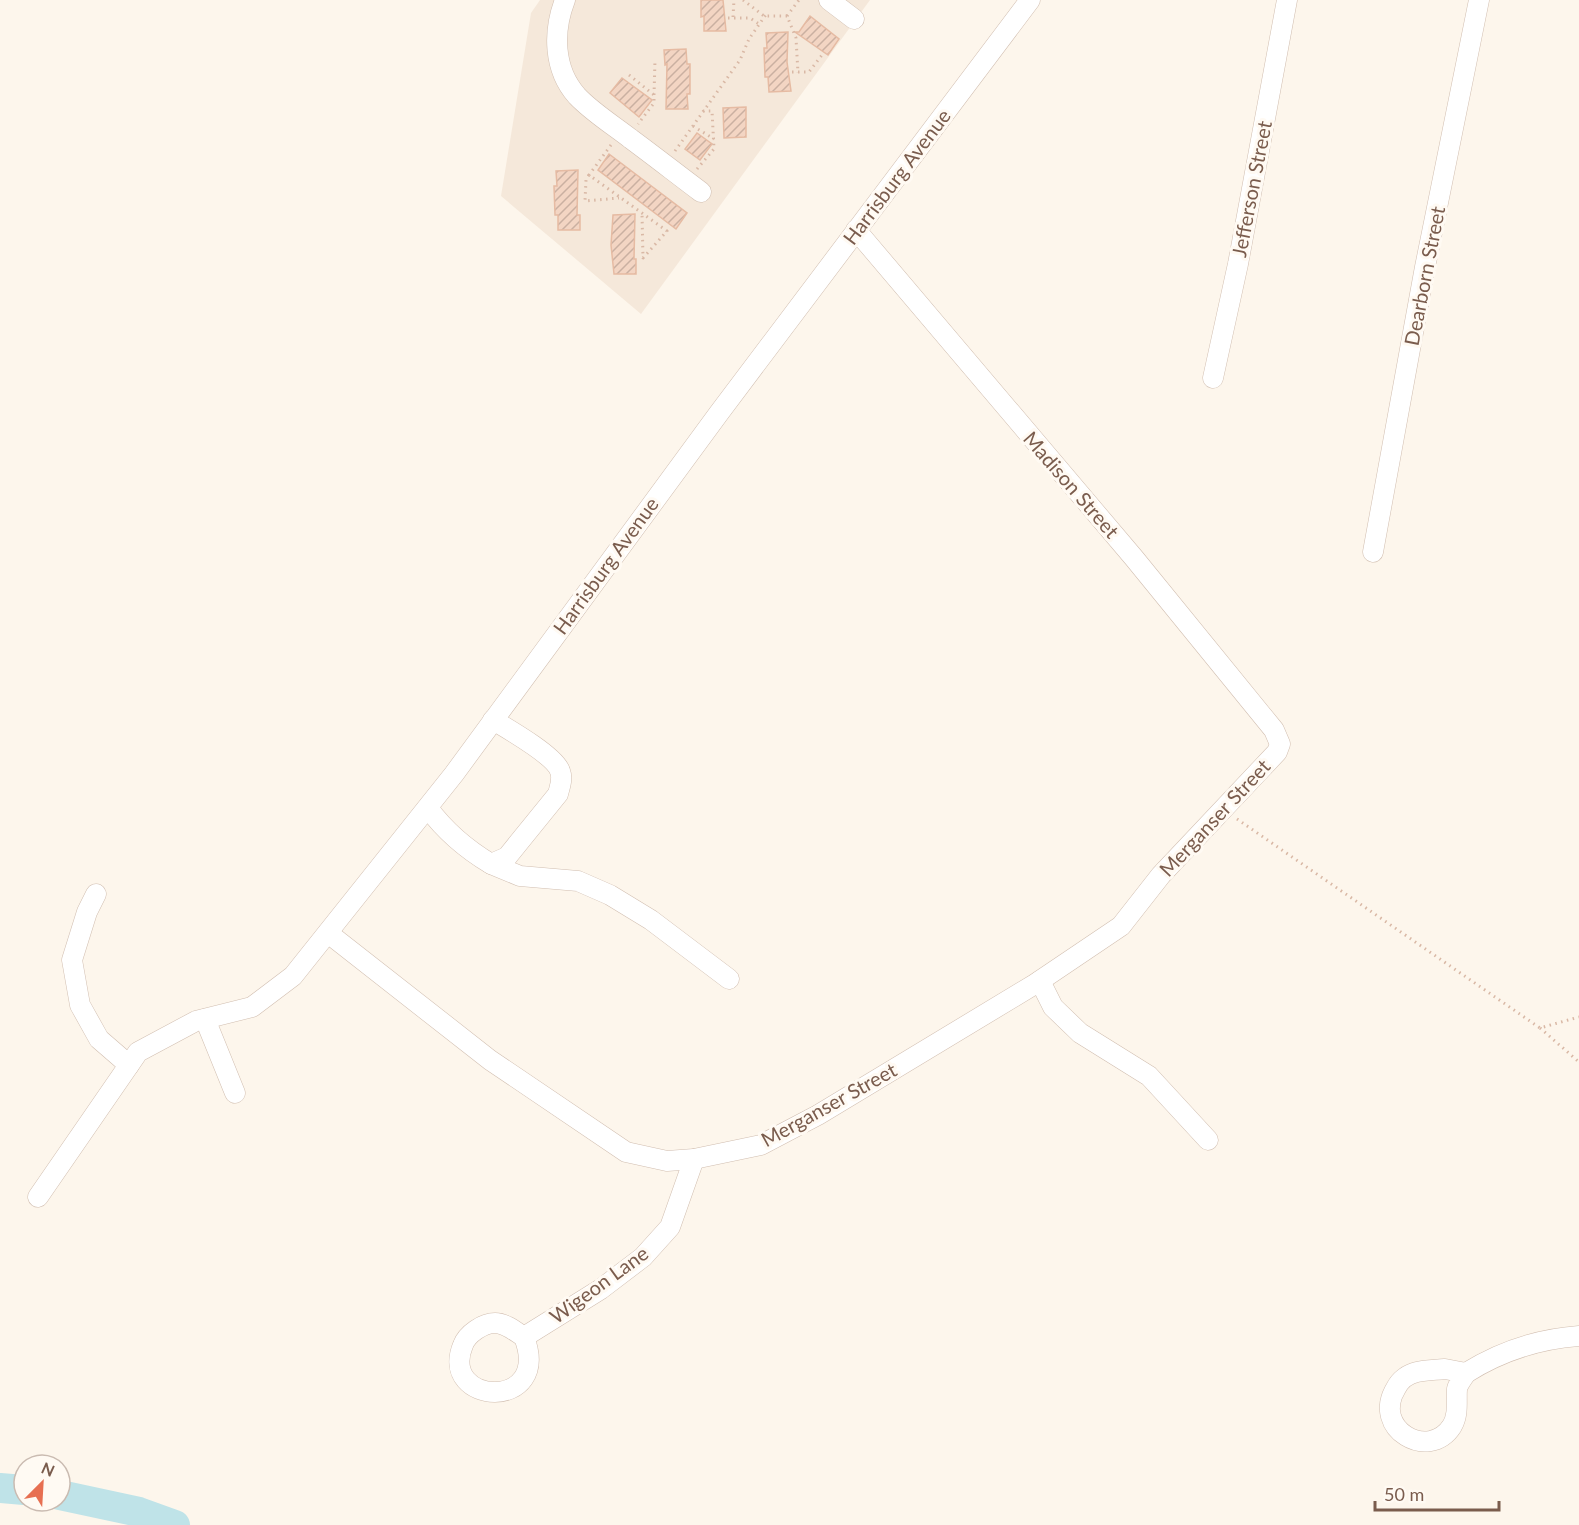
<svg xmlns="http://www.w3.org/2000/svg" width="1579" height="1525" viewBox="0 0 1579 1525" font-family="Lato,sans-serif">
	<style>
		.residential { fill: #f5e8da }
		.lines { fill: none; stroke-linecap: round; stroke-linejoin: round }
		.river { stroke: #bfe3e8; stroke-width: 30 }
		.building { fill: url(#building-hatch); stroke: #e6bba3; stroke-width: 1.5 }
		.minor-casing { stroke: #d1beb0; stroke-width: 21 }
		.path { stroke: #d9b8a5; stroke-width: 3; stroke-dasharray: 1.5 4.5; stroke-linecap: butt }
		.minor { stroke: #fff; stroke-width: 20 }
		.labels { text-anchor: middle; stroke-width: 6; stroke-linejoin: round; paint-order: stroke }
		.street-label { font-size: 20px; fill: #7a5c4d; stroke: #fffaf3 }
	</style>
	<defs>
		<pattern id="building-hatch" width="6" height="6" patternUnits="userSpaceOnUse" patternTransform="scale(1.5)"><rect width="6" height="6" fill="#f3d5c3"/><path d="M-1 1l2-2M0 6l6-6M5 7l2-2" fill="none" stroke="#cab0a1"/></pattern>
	</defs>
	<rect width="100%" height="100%" fill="#fdf6ec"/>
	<polygon class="residential" points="540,0 870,0 641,314 501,196 531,13"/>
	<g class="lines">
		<g class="river">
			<polyline points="0,1488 24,1490"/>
			<polyline points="60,1495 139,1512 175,1525"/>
		</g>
	</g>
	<g class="building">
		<polygon points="701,0 723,0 726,31 704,31 704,16 701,17"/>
		<polygon points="810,16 839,39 828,55 795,32 799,32"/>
		<polygon points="788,32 787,62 791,91 769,92 768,77 765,77 764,48 767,48 766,33"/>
		<polygon points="686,49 687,64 690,64 690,94 687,94 688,109 666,109 667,64 665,65 664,50"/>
		<polygon points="622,78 652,100 639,117 610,93"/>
		<polygon points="746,107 746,137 724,138 723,108"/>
		<polygon points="697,133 712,144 700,160 685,149"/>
		<polygon points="609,154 687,213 676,229 598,170"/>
		<polygon points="578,170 577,215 580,215 580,230 558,230 558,215 555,215 554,186 557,186 556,171"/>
		<polygon points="635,214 634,259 636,259 636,274 614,274 611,245 613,215"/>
	</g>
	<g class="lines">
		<g class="minor-casing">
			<g id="minor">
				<path d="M 565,0 C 553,31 553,69 577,96 C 592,112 613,125 631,139 C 654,156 677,174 701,192"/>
				<polyline points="829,0 854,19"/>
				<polyline points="1213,378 1238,264 1287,0"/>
				<polyline points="1373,552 1425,267 1479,0"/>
				<path d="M 428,808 C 445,831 466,849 491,864 L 507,857 L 558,794 C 560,786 563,779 560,771 C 555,756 508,729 493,720"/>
				<polyline points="491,864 520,876 578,881 610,895 651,920 729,979"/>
				<polyline points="96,894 87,912 72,960 80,1005 99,1039 129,1065"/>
				<polyline points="328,933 490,1060 626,1152 667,1161 694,1159 761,1145 818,1115 1035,984 1121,926 1161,875 1277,752 1280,744 1274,730 1134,558 856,230"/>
				<polyline points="1040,981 1053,1007 1080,1033 1149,1076 1208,1140"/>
				<polyline points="205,1019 235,1093"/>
				<polyline points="38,1197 138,1052 196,1021 252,1007 293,976 454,774 719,413 1030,0"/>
				<path d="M 524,1337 C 553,1412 438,1406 463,1345 C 467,1334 483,1323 495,1323 C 506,1323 516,1332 524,1337 L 601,1289 L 643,1257 L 670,1227 L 694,1159"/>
				<path d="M 1445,1369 L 1466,1373 C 1463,1378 1458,1384 1457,1389 C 1456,1402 1459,1414 1452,1426 C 1429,1462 1371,1429 1396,1388 C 1400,1380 1408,1374 1417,1372 C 1426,1370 1436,1370 1445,1369 Z"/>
				<path d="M 1466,1373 C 1501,1351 1538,1339 1579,1336"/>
			</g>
		</g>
		<g class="path">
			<polyline points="743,0 764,16 787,16 796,38 798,73"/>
			<polyline points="787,16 799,0"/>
			<polyline points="733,17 734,0"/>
			<polyline points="728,18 750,18 759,24"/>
			<polyline points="792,72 809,72 822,55"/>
			<polyline points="629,75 654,95 654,103 638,124"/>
			<polyline points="654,95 655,60"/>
			<polyline points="693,126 714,139"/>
			<polyline points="611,145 589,175 667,231 643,258 642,213"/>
			<polyline points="675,151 740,60 749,39 767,13"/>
			<polyline points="697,169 714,149 712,111 703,111"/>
			<polyline points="589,175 586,180 585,201 619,198"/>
			<polyline points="1237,819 1540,1028 1579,1017"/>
			<polyline points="1540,1028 1579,1062"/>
		</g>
		<use href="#minor" class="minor"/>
	</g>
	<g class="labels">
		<g class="street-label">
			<text transform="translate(897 177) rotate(-53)" y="7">Harrisburg Avenue</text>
			<text transform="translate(1252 189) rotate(-79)" y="7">Jefferson Street</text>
			<text transform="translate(1425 276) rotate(-79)" y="7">Dearborn Street</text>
			<text transform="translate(1071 485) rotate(49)" y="7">Madison Street</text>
			<text transform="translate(606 566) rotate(-54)" y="7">Harrisburg Avenue</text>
			<text transform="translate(1215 818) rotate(-47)" y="7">Merganser Street</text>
			<text transform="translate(829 1105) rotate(-29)" y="7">Merganser Street</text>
			<text transform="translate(599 1285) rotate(-36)" y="7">Wigeon Lane</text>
		</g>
	</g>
	<g transform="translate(42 1483) rotate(24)"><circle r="28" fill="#fffaf3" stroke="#cabbb1" stroke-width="1.5"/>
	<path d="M0-4.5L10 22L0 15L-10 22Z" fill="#e76f51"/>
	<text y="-9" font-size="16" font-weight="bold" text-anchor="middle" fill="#7a5c4d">N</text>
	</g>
	<path d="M1375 1501v9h124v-9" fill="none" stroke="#7a5c4d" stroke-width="3"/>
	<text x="1384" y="1501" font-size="18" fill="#7a5c4d" stroke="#fffaf3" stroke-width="4.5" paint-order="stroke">50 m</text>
</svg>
